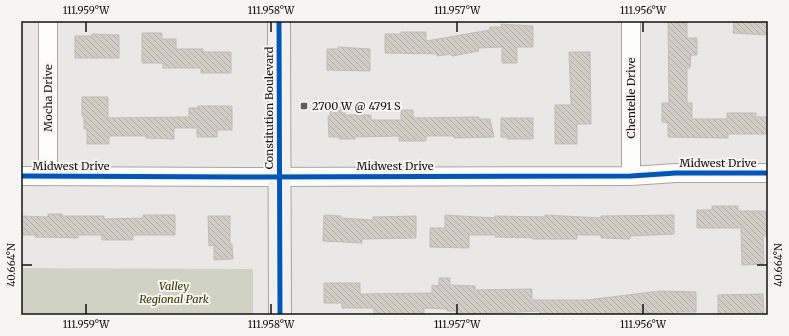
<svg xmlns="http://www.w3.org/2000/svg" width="789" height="336" viewBox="0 0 789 336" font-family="Merriweather,serif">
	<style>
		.green { fill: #d0d3c3 }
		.building { fill: url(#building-back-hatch); stroke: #bebdbc }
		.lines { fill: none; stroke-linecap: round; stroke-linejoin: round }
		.street-casing { stroke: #a6a5a4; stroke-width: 20 }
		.secondary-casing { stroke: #a6a5a4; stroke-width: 24 }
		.path { stroke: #d2d1d1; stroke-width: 2.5; stroke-dasharray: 3 3; stroke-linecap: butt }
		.street { stroke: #fcfcfb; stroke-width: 18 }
		.secondary { stroke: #f2f0ee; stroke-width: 22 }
		.cycleway-casing { stroke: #f7f5f2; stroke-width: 8 }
		.cycleway { stroke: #0057b8; stroke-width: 5 }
		.ticks { fill: none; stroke: #131312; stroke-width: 1.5 }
		.poi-dot { fill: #5e5e5c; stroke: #f7f5f2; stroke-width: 1.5 }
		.labels { text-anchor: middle; stroke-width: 4; stroke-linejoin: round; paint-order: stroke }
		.street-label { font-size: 11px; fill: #131312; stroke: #f7f5f2 }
		.poi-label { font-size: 11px; fill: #131312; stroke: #f7f5f2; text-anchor: start }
		.park-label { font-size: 11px; font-style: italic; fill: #2e3502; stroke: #f7f5f2 }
		.neatline { fill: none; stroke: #131312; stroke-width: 1.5 }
		.ticks-label { font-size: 10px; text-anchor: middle; fill: #131312 }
	</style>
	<defs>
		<pattern id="building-back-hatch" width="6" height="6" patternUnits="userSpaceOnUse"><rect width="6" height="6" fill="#d1ccc4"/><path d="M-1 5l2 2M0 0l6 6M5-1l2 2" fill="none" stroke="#b3aea7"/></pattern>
	</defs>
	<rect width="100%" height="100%" fill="#e9e8e6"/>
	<polygon class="green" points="21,268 253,269 253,315 21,315"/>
	<g class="building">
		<polygon points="668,21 687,21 687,38 697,38 697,55 691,55 690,68 687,68 687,103 692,103 692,119 727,119 727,113 756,113 756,117 768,117 768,134 728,134 728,138 668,137 668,123 662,122 662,103 669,103"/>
		<polygon points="734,21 768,21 768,35 733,33"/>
		<polygon points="501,24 533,26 533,47 517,47 517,63 502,63 502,47 478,48 479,51 452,56 451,54 437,56 437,54 385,53 385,34 401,34 401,32 426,32 426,41 490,30 490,27 501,27"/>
		<polygon points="142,33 162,33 162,39 176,39 176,49 203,49 203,52 231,52 231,73 201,73 201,68 163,68 163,63 142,63"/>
		<polygon points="92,34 119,35 119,58 75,58 75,36 92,36"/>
		<polygon points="338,47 370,49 370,71 327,70 327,49 338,49"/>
		<polygon points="569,52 590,52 591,124 577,124 577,144 555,144 555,105 571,105"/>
		<polygon points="82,97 108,97 108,118 189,117 189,108 198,108 198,106 232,106 232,130 217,130 217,137 197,137 197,128 174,128 174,139 146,138 146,136 109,136 109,144 87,144 87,129 84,129 84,116 82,116"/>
		<polygon points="330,107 345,107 345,115 371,115 371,120 401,120 401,110 413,110 413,118 479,117 479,119 490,119 494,137 454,138 454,136 426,136 426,141 399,141 399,136 355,137 355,139 339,139 339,137 329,137 328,116 330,116"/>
		<polygon points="501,118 533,118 533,139 507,139 507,137 501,137"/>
		<polygon points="712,206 738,206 738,211 768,211 768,236 763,236 764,264 742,265 741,228 697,228 697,210 712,210"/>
		<polygon points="48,214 62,214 62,216 104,216 104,219 143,218 143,215 175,215 175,235 133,235 133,240 102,240 102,235 78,235 78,238 35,237 36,235 21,235 21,216 48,217"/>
		<polygon points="324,215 341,216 341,218 373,220 373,217 416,216 416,238 362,239 362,243 323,241"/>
		<polygon points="445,215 495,218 495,216 545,217 545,215 601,218 601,216 674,215 674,234 630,236 630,239 601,238 601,235 577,235 577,239 533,239 533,238 495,237 495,235 469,235 469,248 430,247 430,228 445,228"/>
		<polygon points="208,216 230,216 230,244 232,244 233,259 214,260 214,245 209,246"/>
		<polygon points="439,278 450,278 450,285 475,286 475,290 532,289 532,300 587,300 660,291 696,292 696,312 678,312 678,315 661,315 661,312 631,315 540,315 540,311 456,315 456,311 447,311 447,309 424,308 424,315 374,315 374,308 342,308 342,303 324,303 324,283 360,283 360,294 432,293 432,285 439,286"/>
		<polygon points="763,294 764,315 718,315 718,295"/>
	</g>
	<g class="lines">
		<g class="street-casing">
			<g id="street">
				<polyline points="631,21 631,176"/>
				<polyline points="21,176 246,177 631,176 676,173 768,173"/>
				<polyline points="48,176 48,21"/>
			</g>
		</g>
		<g class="secondary-casing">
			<polyline id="secondary" points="279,21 280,315"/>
		</g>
		<polyline class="path" points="97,315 97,310"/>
		<use href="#street" class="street"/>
		<use href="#secondary" class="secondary"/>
		<g class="cycleway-casing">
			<g id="cycleway">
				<polyline points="279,21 280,315"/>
				<polyline points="21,176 246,177 631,176 676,173 768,173"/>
			</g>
		</g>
		<use href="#cycleway" class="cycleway"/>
	</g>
	<path class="ticks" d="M 86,22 L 86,32M 271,22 L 271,32M 457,22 L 457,32M 643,22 L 643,32M 22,265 L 32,265M 757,265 L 767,265M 86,304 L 86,314M 271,304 L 271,314M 457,304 L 457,314M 643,304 L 643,314"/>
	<rect class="poi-dot" x="300" y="102" width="8" height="8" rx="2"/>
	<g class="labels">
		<g class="street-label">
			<text transform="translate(48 98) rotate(-90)" y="4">Mocha Drive</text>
			<text transform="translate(631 98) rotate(-90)" y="4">Chentelle Drive</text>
			<text transform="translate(269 108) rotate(-90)" y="4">Constitution Boulevard</text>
			<text x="718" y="167">Midwest Drive</text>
			<text x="71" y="170">Midwest Drive</text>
			<text x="395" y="170">Midwest Drive</text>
		</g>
		<g class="poi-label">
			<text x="312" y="110">2700 W @ 4791 S</text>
		</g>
		<g class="park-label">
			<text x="174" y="290">Valley<tspan x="174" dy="13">Regional Park</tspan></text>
		</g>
	</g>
	<rect width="789" height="336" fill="none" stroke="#f7f5f2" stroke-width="44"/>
	<rect x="22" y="22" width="745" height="292" class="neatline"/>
	<g class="ticks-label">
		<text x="86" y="14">111.959°W</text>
		<text x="271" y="14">111.958°W</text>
		<text x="457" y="14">111.957°W</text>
		<text x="643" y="14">111.956°W</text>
		<text transform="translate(11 265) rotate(-90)" y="4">40.664°N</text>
		<text transform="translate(778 265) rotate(-90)" y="4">40.664°N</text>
		<text x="86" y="328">111.959°W</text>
		<text x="271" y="328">111.958°W</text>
		<text x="457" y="328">111.957°W</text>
		<text x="643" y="328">111.956°W</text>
	</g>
</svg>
